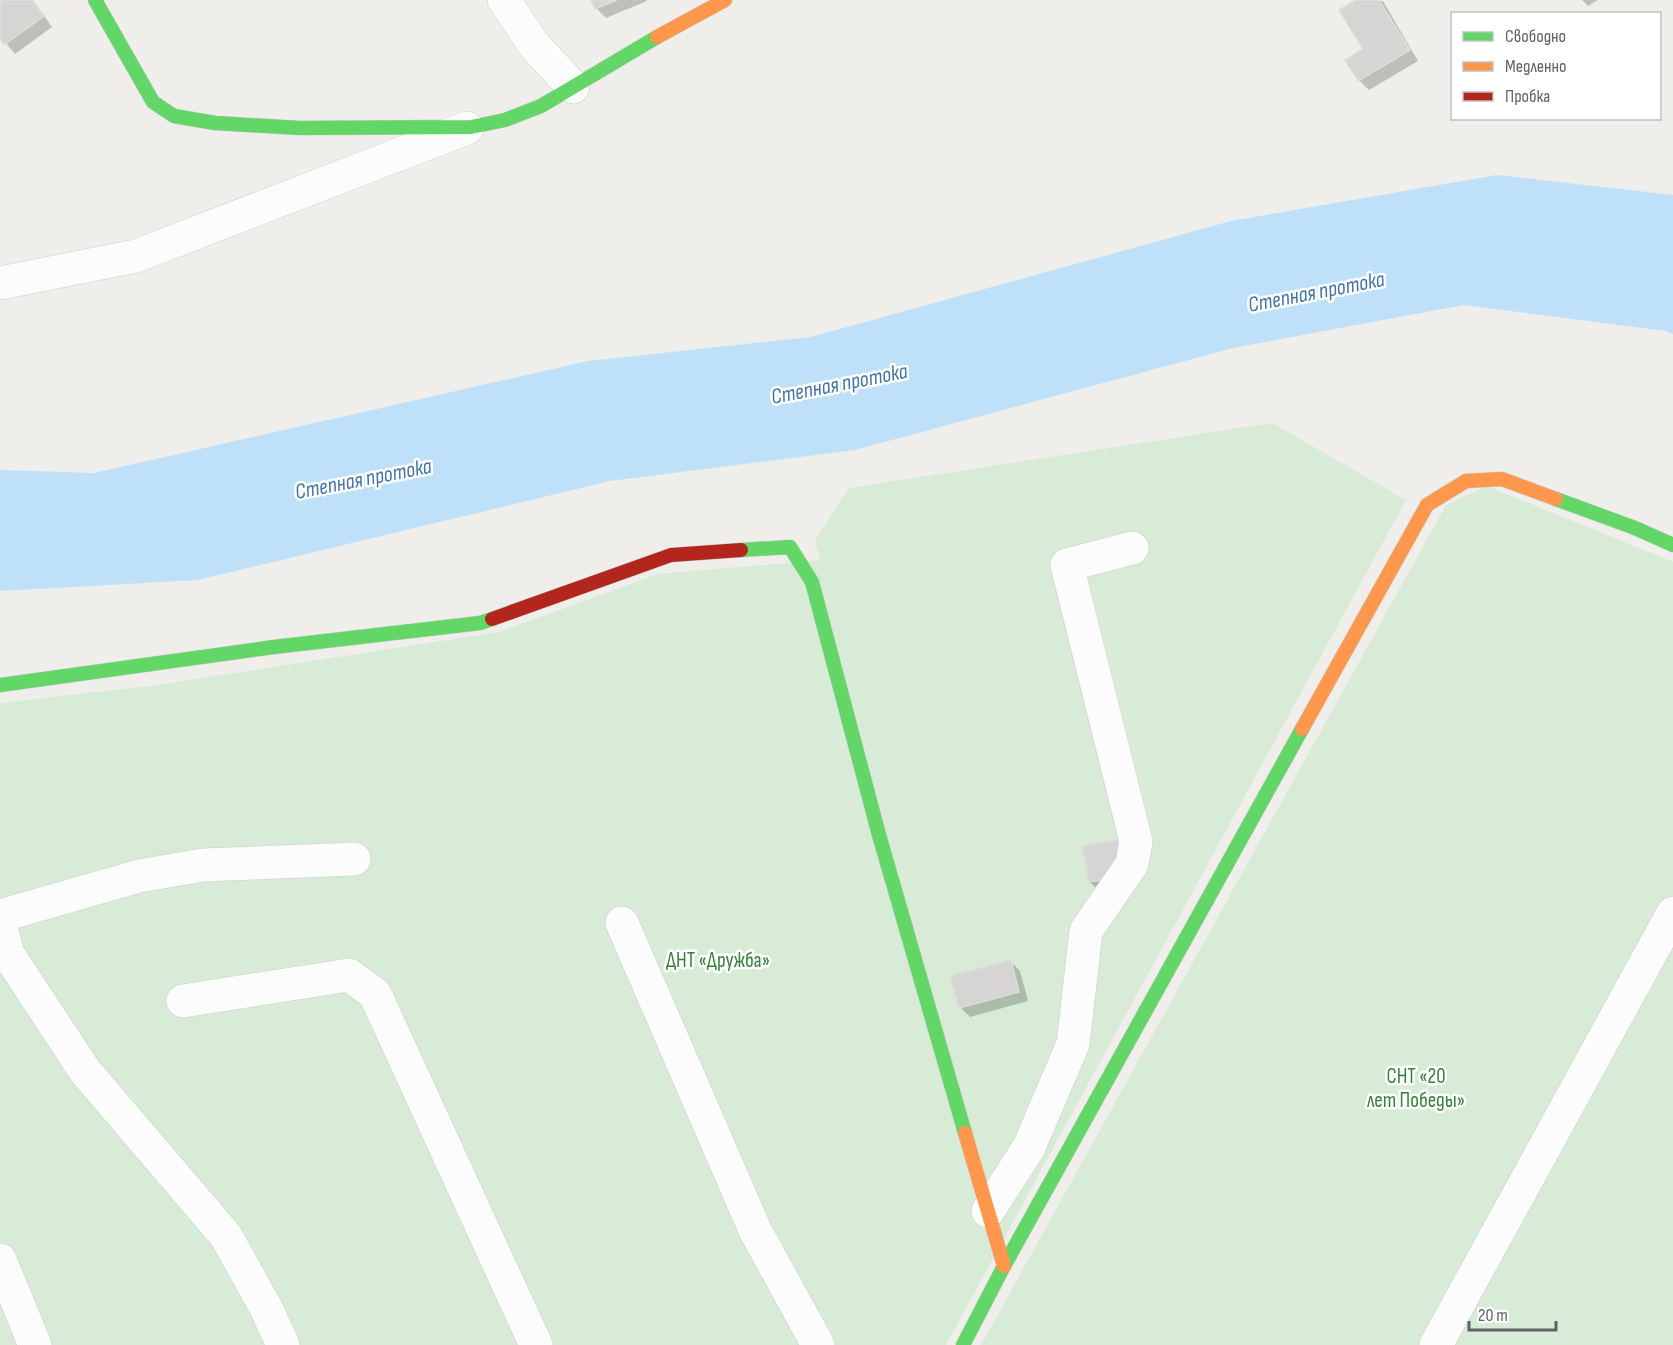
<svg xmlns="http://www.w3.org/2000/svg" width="1673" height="1345" viewBox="0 0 1673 1345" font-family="'Sofia Sans Condensed',sans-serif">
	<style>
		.green { fill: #d8ebd6 }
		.water { fill: #bfe0f9 }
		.shadow { fill: #0003 }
		.building { fill: #d6d5d3; stroke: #deddd9; stroke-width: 1.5 }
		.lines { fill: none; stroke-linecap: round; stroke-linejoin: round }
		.street-casing { stroke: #cbcccc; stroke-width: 34 }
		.fast-casing { stroke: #cacacb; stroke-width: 15 }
		.slow-casing { stroke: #cacacb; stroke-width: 15 }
		.jam-casing { stroke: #cacacb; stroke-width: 15 }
		.street { stroke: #fdfcfc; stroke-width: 33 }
		.fast { stroke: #63d668; stroke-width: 14 }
		.slow { stroke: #ff974d; stroke-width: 14 }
		.jam { stroke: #b3261e; stroke-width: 14 }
		.labels { text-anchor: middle; stroke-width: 5; stroke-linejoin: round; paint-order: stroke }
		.park-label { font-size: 21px; fill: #348238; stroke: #fff }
		.water-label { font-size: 22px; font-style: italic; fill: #4174aa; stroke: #fff }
	</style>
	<rect width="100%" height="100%" fill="#efeeea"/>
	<g class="green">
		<polygon points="1272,423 1406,500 946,1345 0,1345 0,703 158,685 499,632 658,574 820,560 815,540 849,488"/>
		<polygon points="1487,486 1673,562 1673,1345 981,1345 1446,505"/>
	</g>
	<polygon class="water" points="1497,175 1673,195 1673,334 1666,331 1464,305 1233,348 855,450 610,481 198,580 0,591 0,470 94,473 588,361 811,337 1231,221"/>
	<g class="shadow">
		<polygon points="0,0 33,0 52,27 15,54 0,36"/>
		<polygon points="592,0 646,0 647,1 606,18 596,8"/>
		<polygon points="1359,0 1383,1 1418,61 1369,90 1359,80 1347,60 1365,49"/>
		<polygon points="1582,0 1598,0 1588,6"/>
		<polygon points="1121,840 1100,892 1090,882"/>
		<polygon points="1010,961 1020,971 1028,1001 970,1017 960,1007"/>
	</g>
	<g class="building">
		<polygon points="0,0 32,0 44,16 4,45 0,38"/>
		<polygon points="591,0 617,0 595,9"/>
		<polygon points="1356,0 1379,0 1410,50 1358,81 1345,60 1363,49 1339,10"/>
		<polygon points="1121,839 1127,867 1107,871 1109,879 1089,882 1082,846"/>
		<polygon points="1011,960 1019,992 959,1008 950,976"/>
	</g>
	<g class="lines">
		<g class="street-casing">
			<g id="street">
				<polyline points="504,0 534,45 573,87"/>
				<polyline points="0,283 136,256 467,128"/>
				<polyline points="0,916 139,876 203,865 354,859"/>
				<polyline points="0,923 8,954 85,1071 226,1236 266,1308 283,1345"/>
				<polyline points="622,923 755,1230 818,1345"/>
				<polyline points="183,1001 349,975 375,994 536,1345"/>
				<polyline points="988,1211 1029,1147 1073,1044 1086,931 1132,864 1136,841 1067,565 1132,548"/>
				<polyline points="0,1260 35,1345"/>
				<polyline points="1436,1345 1673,913"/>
			</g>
		</g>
		<g class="fast-casing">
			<g id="fast">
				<polyline points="95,0 153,102 174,116 215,123 300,128 471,127 505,120 541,106 657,37"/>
				<polyline points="1556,499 1635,528 1673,545"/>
				<polyline points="741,550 790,547 812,582 879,835 965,1133"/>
				<polyline points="0,685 274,647 480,623 492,619"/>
				<polyline points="963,1345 1004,1266 1302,729"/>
			</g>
		</g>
		<g class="slow-casing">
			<g id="slow">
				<polyline points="657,37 725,0"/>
				<polyline points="1302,729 1427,505 1466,481 1502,479 1556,499"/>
				<polyline points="965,1133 1004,1266"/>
			</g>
		</g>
		<g class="jam-casing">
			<polyline id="jam" points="492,619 671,555 741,550"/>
		</g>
		<use href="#street" class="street"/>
		<use href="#fast" class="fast"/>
		<use href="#slow" class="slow"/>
		<use href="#jam" class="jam"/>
	</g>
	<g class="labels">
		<g class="park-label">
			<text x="718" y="967">ДНТ «Дружба»</text>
			<text x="1416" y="1083">СНТ «20<tspan x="1416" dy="24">лет Победы»</tspan></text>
		</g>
		<g class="water-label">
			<text transform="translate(1316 291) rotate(-11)" y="8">Степная протока</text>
			<text transform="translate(839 383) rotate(-11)" y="8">Степная протока</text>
			<text transform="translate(363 478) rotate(-11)" y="8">Степная протока</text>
		</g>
	</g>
	<rect x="1451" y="12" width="210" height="108" fill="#ffffff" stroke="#bfc1c3" stroke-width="1.5"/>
	<rect x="1463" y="32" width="30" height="9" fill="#63d668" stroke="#bfc1c3" stroke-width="1.5"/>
	<text x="1505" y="42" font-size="18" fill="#5f6368">Свободно</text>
	<rect x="1463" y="62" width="30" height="9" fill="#ff974d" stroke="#bfc1c3" stroke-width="1.5"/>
	<text x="1505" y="72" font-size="18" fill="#5f6368">Медленно</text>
	<rect x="1463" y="92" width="30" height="9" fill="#b3261e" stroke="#bfc1c3" stroke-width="1.5"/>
	<text x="1505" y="102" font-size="18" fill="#5f6368">Пробка</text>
	<path d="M1469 1321v9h87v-9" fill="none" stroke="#5f6368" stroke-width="3"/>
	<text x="1478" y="1321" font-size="18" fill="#5f6368" stroke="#ffffff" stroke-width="4.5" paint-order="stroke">20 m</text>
</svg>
